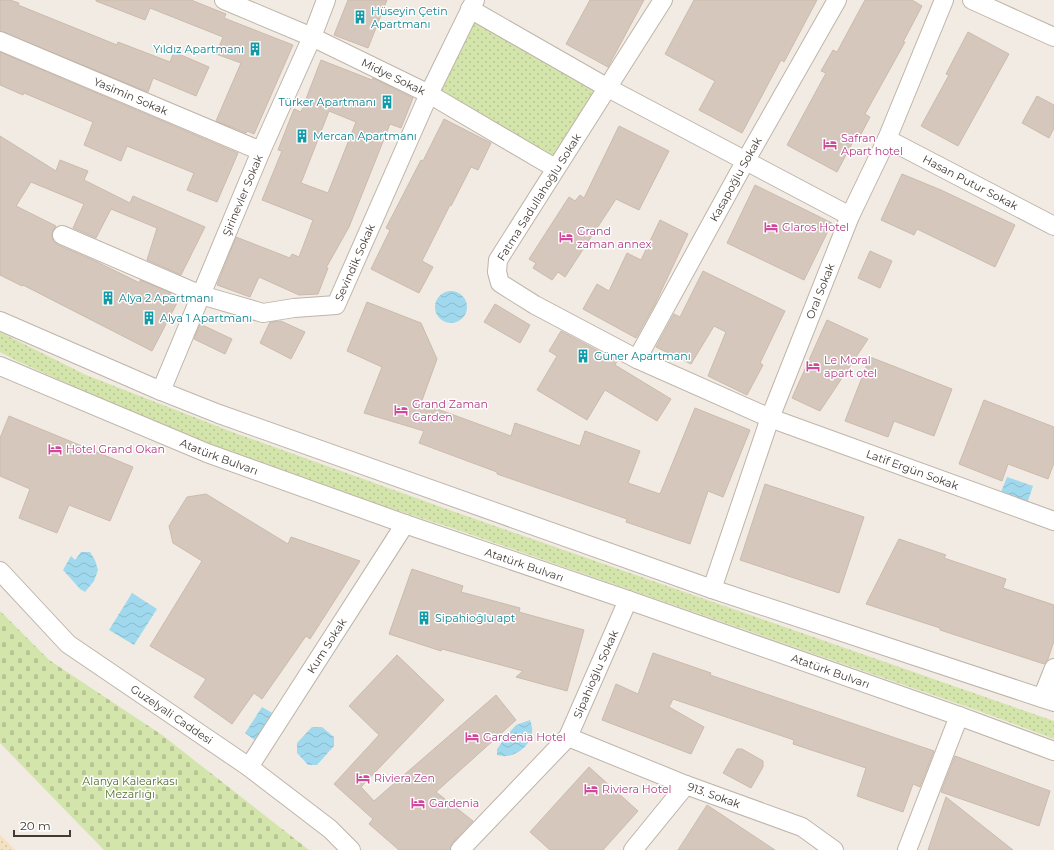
<svg xmlns="http://www.w3.org/2000/svg" width="1054" height="850" viewBox="0 0 1054 850" font-family="Montserrat,sans-serif">
	<style>
		.sand { fill: url(#sand-dots) }
		.cemetery { fill: url(#cemetery-stones) }
		.park { fill: url(#park-dots) }
		.water { fill: url(#water-waves) }
		.building { fill: #d5c7bc; stroke: #ccbbac; fill-rule: evenodd }
		.lines { fill: none; stroke-linecap: round; stroke-linejoin: round }
		.minor-casing { stroke: #bfb4a9; stroke-width: 20 }
		.minor { stroke: #fff; stroke-width: 18 }
		.labels { text-anchor: middle; stroke-width: 3; stroke-linejoin: round; paint-order: stroke }
		.culture-label { font-size: 11px; fill: #0d838f; stroke: #fff; text-anchor: start }
		.street-label { font-size: 11px; fill: #423a34; stroke: #fff }
		.hotel-label { font-size: 11px; fill: #b23c85; stroke: #fff; text-anchor: start }
		.park-label { font-size: 11px; fill: #50712a; stroke: #fff }
	</style>
	<defs>
		<pattern id="sand-dots" width="8" height="8" patternUnits="userSpaceOnUse"><rect width="8" height="8" fill="#f5e1bf"/><path d="M2 2h.1M6 6h.1" fill="none" stroke="#d3c2a5" stroke-width="1.8" stroke-linecap="round"/></pattern>
		<pattern id="cemetery-stones" width="16" height="16" patternUnits="userSpaceOnUse"><rect width="16" height="16" fill="#d4e5ac"/><path d="M2 7V4a2 2 0 0 1 4 0v3zM10 15v-3a2 2 0 0 1 4 0v3z" fill="#b7c595"/></pattern>
		<pattern id="park-dots" width="8" height="8" patternUnits="userSpaceOnUse"><rect width="8" height="8" fill="#d4e5ac"/><path d="M2 2h.1M6 6h.1" fill="none" stroke="#b7c595" stroke-width="1.8" stroke-linecap="round"/></pattern>
		<pattern id="water-waves" width="16" height="10" patternUnits="userSpaceOnUse"><rect width="16" height="10" fill="#a0d9ed"/><path d="M0 5q4-4 8 0t8 0" fill="none" stroke="#8bbbcc"/></pattern>
	</defs>
	<rect width="100%" height="100%" fill="#f1ebe3"/>
	<polygon class="sand" points="0,835 15,850 0,850"/>
	<polygon class="cemetery" points="0,611 49,660 162,735 309,850 104,850 0,743"/>
	<g class="park">
		<polygon points="472,17 601,90 555,161 436,92"/>
		<polygon points="0,332 86,375 235,433 455,512 1054,721 1054,739 979,711 452,528 346,494 182,435 15,360 0,352"/>
	</g>
	<g class="water">
		<circle cx="451" cy="307" r="16"/>
		<polygon points="1007,477 1033,486 1026,507 999,497"/>
		<polygon points="81,552 90,552 95,560 98,570 94,581 85,592 80,589 63,570 71,556 75,560"/>
		<polygon points="132,593 157,609 134,645 109,630"/>
		<polygon points="262,707 274,714 256,741 245,733"/>
		<path d="M 530,720 C 531,723 533,729 532,732 C 530,748 512,760 497,755 L 497,749 L 508,734 L 516,725 Z"/>
		<polygon points="312,727 322,727 334,737 334,746 317,765 308,765 297,753 297,743"/>
	</g>
	<g class="building">
		<polygon points="0,0 10,0 19,3 18,5 117,45 118,42 170,62 174,52 209,67 196,96 153,78 148,92 0,31"/>
		<polygon points="96,0 191,0 226,14 224,18 293,45 254,134 247,131 246,133 216,121 241,63 216,54 223,37 150,8 145,20 96,1"/>
		<polygon points="348,0 387,0 368,48 334,35"/>
		<polygon points="590,0 644,0 608,67 566,44"/>
		<polygon points="694,0 817,0 784,62 781,60 742,133 699,110 715,81 665,54"/>
		<polygon points="865,0 912,0 922,6 903,42 905,42 865,114 870,117 859,138 856,136 837,172 787,145 826,73 821,71 833,50 837,52"/>
		<polygon points="968,32 1009,54 958,146 921,126 949,75 946,74"/>
		<polygon points="0,52 238,153 217,202 187,190 194,173 127,146 121,161 84,145 93,122 24,93 23,95 0,85"/>
		<path d="M 321,60 L 372,80 L 373,78 L 413,98 L 401,128 L 390,124 L 349,227 L 326,268 L 328,268 L 318,294 L 299,295 L 259,277 L 250,297 L 217,285 L 236,237 L 290,258 L 292,254 L 299,257 L 313,220 L 262,200 L 282,151 L 278,150 L 294,109 L 301,112 ZM 329,111 L 356,122 L 328,193 L 301,183 Z"/>
		<polygon points="1037,96 1054,105 1054,128 1049,138 1022,123"/>
		<polygon points="444,119 491,143 478,170 471,167 451,206 450,205 422,261 433,267 419,293 371,269 390,230 386,228 421,160 423,161"/>
		<polygon points="619,126 669,151 639,210 616,199 565,277 558,272 552,280 533,268 536,263 529,259 569,197 575,201 580,195 584,198"/>
		<polygon points="0,136 56,171 60,160 88,171 84,180 130,203 133,196 205,227 181,275 147,260 157,228 111,209 96,238 73,228 84,204 31,182 16,206 56,226 53,230 52,236 53,241 58,245 93,260 140,283 140,280 171,293 169,297 178,301 152,351 23,285 22,286 0,275"/>
		<polygon points="902,174 941,190 1015,225 995,267 917,229 914,235 881,220"/>
		<polygon points="755,185 832,223 804,280 727,243"/>
		<polygon points="660,220 688,234 655,304 636,338 583,309 597,284 609,291 627,253 641,260"/>
		<polygon points="870,251 892,261 880,288 858,278"/>
		<polygon points="703,271 785,311 760,363 763,365 747,395 708,376 726,332 714,326 691,364 656,347 674,314 680,317"/>
		<polygon points="367,302 421,323 437,359 421,403 511,436 515,423 580,446 585,431 640,451 628,483 660,494 695,408 750,430 723,497 708,491 690,544 626,522 627,519 497,474 497,472 419,443 424,431 364,413 382,367 347,351"/>
		<polygon points="495,304 530,325 520,343 484,322"/>
		<polygon points="827,320 868,339 820,411 792,398"/>
		<polygon points="281,321 305,332 291,359 260,343 270,322"/>
		<polygon points="200,324 232,339 225,354 194,339"/>
		<polygon points="561,331 617,361 615,365 671,399 657,421 605,390 587,420 537,390 557,356 549,351"/>
		<polygon points="870,357 952,389 934,436 894,421 888,437 845,421"/>
		<polygon points="984,400 1054,427 1054,463 1048,479 1008,464 1002,481 959,464"/>
		<polygon points="9,416 133,467 110,521 69,505 57,533 19,518 30,489 0,476 0,438"/>
		<polygon points="765,484 864,517 839,593 740,560"/>
		<polygon points="206,494 288,544 291,537 360,561 310,639 306,636 262,699 254,693 232,724 194,697 206,679 150,646 202,561 173,543 169,526 187,497"/>
		<polygon points="899,539 946,555 944,558 1006,579 1003,588 1054,605 1054,641 1048,659 1044,664 940,630 940,628 866,604"/>
		<polygon points="412,569 463,586 461,592 520,608 519,612 584,630 567,691 516,677 523,671 442,649 441,651 389,634"/>
		<polygon points="653,653 711,673 710,675 934,751 920,787 913,784 903,812 857,796 866,768 793,744 794,740 673,699 669,707 704,727 691,754 602,720 616,684 638,694"/>
		<polygon points="397,655 444,700 361,787 374,801 496,695 516,720 436,792 473,821 452,843 450,850 399,850 369,824 373,819 334,784 379,735 349,706"/>
		<polygon points="737,749 742,749 763,761 763,767 751,788 723,773"/>
		<polygon points="955,756 1050,791 1039,826 941,792"/>
		<polygon points="589,767 638,811 603,850 550,850 530,832"/>
		<polygon points="946,797 1013,850 928,850"/>
		<polygon points="707,805 775,850 678,850"/>
	</g>
	<g class="lines">
		<g class="minor-casing">
			<g id="minor">
				<path id="s1" d="M 224,0 L 312,37 L 429,94 L 555,168"/>
				<path id="s2" d="M 663,0 L 498,260 L 497,272 L 500,283 L 535,305 L 637,359 L 770,418 L 1054,521"/>
				<polyline points="972,0 1054,37"/>
				<polyline points="470,9 608,88 850,216"/>
				<path id="s3" d="M 0,41 L 261,151"/>
				<path id="s4" d="M 887,139 L 1054,226"/>
				<path id="s5" d="M 62,235 L 201,295 L 263,313 L 294,308 L 336,305 L 429,94 L 475,0"/>
				<polyline points="0,321 161,391 219,414 712,589 1054,702"/>
				<path id="s6" d="M 637,359 L 746,160 L 837,0"/>
				<path id="s7" d="M 0,366 L 207,453 L 405,524 L 628,600 L 959,716 L 1054,751"/>
				<path id="s8" d="M 161,391 L 261,151 L 312,37 L 326,0"/>
				<path id="s9" d="M 0,571 L 68,644 L 249,767 L 330,829 L 351,850"/>
				<path id="s10" d="M 712,589 L 770,418 L 850,216 L 887,139 L 944,0"/>
				<polyline points="1042,698 1054,668"/>
				<path id="s11" d="M 568,737 L 686,785 L 802,827 L 834,850"/>
				<path id="s12" d="M 249,767 L 405,524"/>
				<path id="s13" d="M 460,850 L 568,737 L 628,600"/>
				<polyline points="633,850 686,785"/>
				<polyline points="907,850 959,716"/>
			</g>
		</g>
		<use href="#minor" class="minor"/>
	</g>
	<defs>
		<g id="building-bare" transform="scale(1.08)"><path d="M-4-6H4V6H1V3H-1V6H-4ZM-2.5-4.3h1.7v1.8h-1.7ZM.8-4.3h1.7v1.8H.8ZM-2.5-1h1.7V.8h-1.7ZM.8-1h1.7V.8H.8Z" fill="#0f9aa8" stroke="#fff" stroke-width="2.5" paint-order="stroke"/></g>
		<g id="hotel-bare" transform="scale(1.08)"><path d="M-6-4.5h1.5V1H6V5H4.5V3h-9V5H-6ZM-4 0a1.8 1.8 0 1 1 3.6 0ZM.5 0V-2.5h3Q6-2.5 6 0Z" fill="#d1479c" stroke="#fff" stroke-width="2.5" paint-order="stroke"/></g>
	</defs>
	<g fill-rule="evenodd">
		<use href="#building-bare" x="360" y="17"/>
		<use href="#building-bare" x="255" y="49"/>
		<use href="#building-bare" x="387" y="102"/>
		<use href="#building-bare" x="302" y="136"/>
		<use href="#hotel-bare" x="830" y="144"/>
		<use href="#hotel-bare" x="771" y="227"/>
		<use href="#hotel-bare" x="566" y="237"/>
		<use href="#building-bare" x="108" y="298"/>
		<use href="#building-bare" x="149" y="318"/>
		<use href="#building-bare" x="583" y="356"/>
		<use href="#hotel-bare" x="813" y="366"/>
		<use href="#hotel-bare" x="401" y="410"/>
		<use href="#hotel-bare" x="55" y="449"/>
		<use href="#building-bare" x="424" y="618"/>
		<use href="#hotel-bare" x="472" y="737"/>
		<use href="#hotel-bare" x="363" y="778"/>
		<use href="#hotel-bare" x="591" y="789"/>
		<use href="#hotel-bare" x="418" y="803"/>
	</g>
	<g class="labels">
		<g class="culture-label">
			<text x="371" y="15">Hüseyin Çetin<tspan x="371" dy="13">Apartmanı</tspan></text>
			<text x="244" y="53" text-anchor="end">Yıldız Apartmanı</text>
			<text x="376" y="106" text-anchor="end">Türker Apartmanı</text>
			<text x="313" y="140">Mercan Apartmanı</text>
			<text x="119" y="302">Alya 2 Apartmanı</text>
			<text x="160" y="322">Alya 1 Apartmanı</text>
			<text x="594" y="360">Güner Apartmanı</text>
			<text x="435" y="622">Sipahioğlu apt</text>
		</g>
		<g class="street-label">
			<text dy="4" stroke="none"><textPath href="#s1" startOffset="186">Midye Sokak</textPath></text>
			<text dy="4" stroke="none"><textPath href="#s3" startOffset="142">Yasimin Sokak</textPath></text>
			<text dy="4" stroke="none"><textPath href="#s6" startOffset="205">Kasapoğlu Sokak</textPath></text>
			<text dy="4" stroke="none"><textPath href="#s4" startOffset="94">Hasan Putur Sokak</textPath></text>
			<text dy="4" stroke="none"><textPath href="#s8" startOffset="212">Şirinevler Sokak</textPath></text>
			<text transform="translate(539 197) rotate(-58)" y="4">Fatma Sadullahoğlu Sokak</text>
			<text dy="4" stroke="none"><textPath href="#s5" startOffset="336">Sevindik Sokak</textPath></text>
			<text dy="4" stroke="none"><textPath href="#s10" startOffset="317">Oral Sokak</textPath></text>
			<text dy="4" stroke="none"><textPath href="#s7" startOffset="237">Atatürk Bulvarı</textPath></text>
			<text dy="4" stroke="none"><textPath href="#s2" startOffset="785">Latif Ergün Sokak</textPath></text>
			<text dy="4" stroke="none"><textPath href="#s7" startOffset="561">Atatürk Bulvarı</textPath></text>
			<text dy="4" stroke="none"><textPath href="#s12" startOffset="144">Kum Sokak</textPath></text>
			<text dy="4" stroke="none"><textPath href="#s7" startOffset="885">Atatürk Bulvarı</textPath></text>
			<text dy="4" stroke="none"><textPath href="#s13" startOffset="225">Sipahioğlu Sokak</textPath></text>
			<text dy="4" stroke="none"><textPath href="#s9" startOffset="225">Guzelyali Caddesi</textPath></text>
			<text dy="4" stroke="none"><textPath href="#s11" startOffset="157">913. Sokak</textPath></text>
		</g>
		<g class="hotel-label">
			<text x="841" y="142">Safran<tspan x="841" dy="13">Apart hotel</tspan></text>
			<text x="782" y="231">Glaros Hotel</text>
			<text x="577" y="235">Grand<tspan x="577" dy="13">zaman annex</tspan></text>
			<text x="824" y="364">Le Moral<tspan x="824" dy="13">apart otel</tspan></text>
			<text x="412" y="408">Grand Zaman<tspan x="412" dy="13">Garden</tspan></text>
			<text x="66" y="453">Hotel Grand Okan</text>
			<text x="483" y="741">Gardenia Hotel</text>
			<text x="374" y="782">Riviera Zen</text>
			<text x="602" y="793">Riviera Hotel</text>
			<text x="429" y="807">Gardenia</text>
		</g>
		<g class="park-label">
			<text x="130" y="785">Alanya Kalearkası<tspan x="130" dy="13">Mezarlığı</tspan></text>
		</g>
	</g>
	<path d="M14 830v6h56v-6" fill="none" stroke="#423a34" stroke-width="2"/>
	<text x="20" y="830" font-size="12" fill="#423a34" stroke="#ffffff" stroke-width="3" paint-order="stroke">20 m</text>
</svg>
